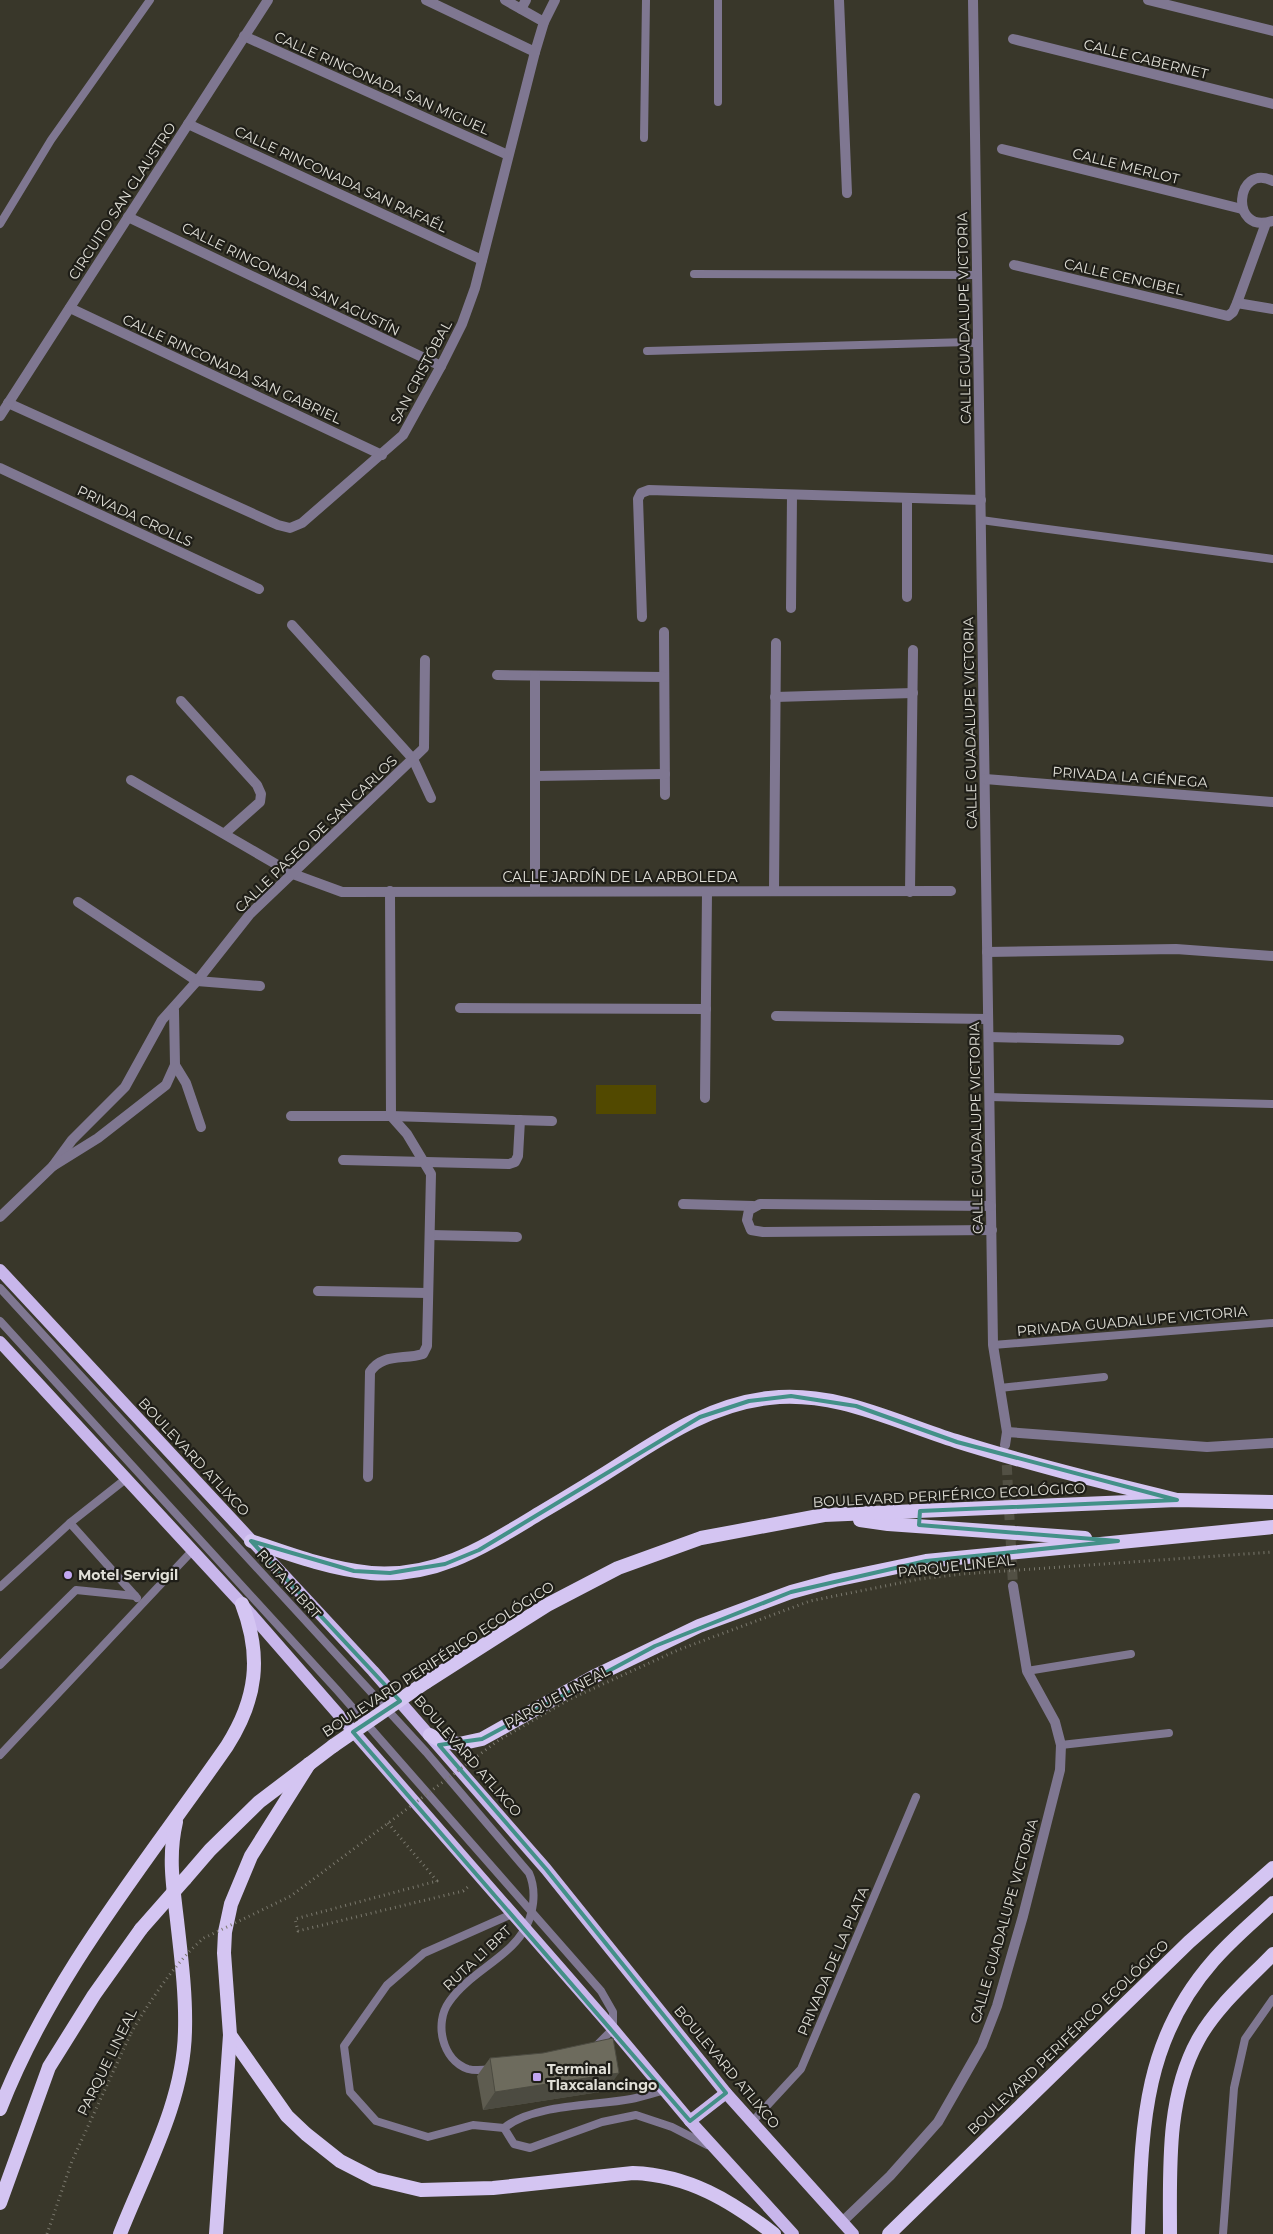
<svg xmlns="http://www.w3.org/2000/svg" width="1273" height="2234" viewBox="0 0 1273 2234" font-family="Montserrat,sans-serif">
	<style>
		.green { fill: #524900 }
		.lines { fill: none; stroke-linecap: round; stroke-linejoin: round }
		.minor-tunnel { stroke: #525044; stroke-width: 10; stroke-dasharray: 10 5; stroke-linecap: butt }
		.path { stroke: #7a786d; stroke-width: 3; stroke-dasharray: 1 4; stroke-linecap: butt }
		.service { stroke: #7f7791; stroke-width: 8 }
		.minor { stroke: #7f7791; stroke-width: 10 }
		.primary { stroke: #c8b6eb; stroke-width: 12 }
		.trunk { stroke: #d4c5f2; stroke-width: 14 }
		.path-bridge { stroke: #7a786d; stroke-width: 3; stroke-dasharray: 1 4; stroke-linecap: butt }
		.trunk-bridge { stroke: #d4c5f2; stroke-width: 14 }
		.wall { fill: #5e5c50 }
		.shaded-wall { fill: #4c4b41 }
		.building { fill: #6d6b5d; stroke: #4c4b41 }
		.marked { fill: none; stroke: #439088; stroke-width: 4; stroke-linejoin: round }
		.poi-dot { fill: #c2a7f2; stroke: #1f1e18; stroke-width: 2 }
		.labels { text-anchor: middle; stroke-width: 4.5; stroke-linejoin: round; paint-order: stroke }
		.street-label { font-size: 14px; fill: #e0dfd7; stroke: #1f1e18 }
		.poi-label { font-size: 14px; font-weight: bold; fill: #e0dfd7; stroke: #1f1e18; text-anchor: start }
	</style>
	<rect width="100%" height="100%" fill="#39372a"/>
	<rect class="green" x="596" y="1085" width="60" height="29"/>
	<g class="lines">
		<polyline class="minor-tunnel" points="1006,1450 1013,1586"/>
		<g class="path">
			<polyline points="388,1823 437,1881 295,1919 298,1931 463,1891 469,1886"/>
			<polyline points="47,2234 72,2161 131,2033"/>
		</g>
		<g class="service">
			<polyline points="718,0 718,102"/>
			<polyline points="644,138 646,0"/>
			<polyline points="0,224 51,140 150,0"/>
			<polyline points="694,274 977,275"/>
			<polyline points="647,351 968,342 978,344"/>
			<polyline points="981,520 1273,559"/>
			<polyline points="990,1097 1273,1104"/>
			<path d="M 0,1288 L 426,1752 L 529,1873 C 537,1891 534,1915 523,1932 C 506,1959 468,1974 449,2002 C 434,2023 442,2060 468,2069 C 475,2071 484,2070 491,2069"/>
			<polyline points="0,1321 337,1690 601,1991 613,2012 613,2029 597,2045"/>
			<polyline points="993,1345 1273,1323"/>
			<polyline points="1000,1388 1104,1377"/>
			<polyline points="70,1523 137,1598"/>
			<polyline points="0,1587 70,1523 127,1478"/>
			<polyline points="0,1665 76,1590 135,1596"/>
			<polyline points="1027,1671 1131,1654"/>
			<polyline points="1061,1745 1169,1733"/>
			<polyline points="0,1755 193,1550"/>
			<path d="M 665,2090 C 653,2093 642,2097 631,2099 C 594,2106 533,2104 504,2128 L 514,2144 L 530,2148 L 602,2122 L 636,2115 L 672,2127 L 707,2145"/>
			<polyline points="752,2122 801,2069 916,1797"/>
			<polyline points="504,2128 473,2125 428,2137 376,2121 350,2092 344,2046 387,1985 424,1953 512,1914"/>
			<polyline points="1223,2234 1234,2088 1245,2039 1273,1999"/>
		</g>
		<g class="minor">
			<polyline points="426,0 535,52"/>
			<polyline points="505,0 544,22"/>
			<polyline points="839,0 847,193"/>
			<polyline points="973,0 993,1345 1007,1432 1005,1445"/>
			<polyline points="1148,0 1273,31"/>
			<polyline points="521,9 526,0"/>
			<polyline points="244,36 508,155"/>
			<polyline points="1013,39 1273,104"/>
			<polyline points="188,124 482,260"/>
			<polyline points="1002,149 1242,209"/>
			<polyline points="128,217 441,366"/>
			<path d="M 1272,221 C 1229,235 1235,162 1273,181"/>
			<polyline points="1014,265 1228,316 1233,312 1237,303 1266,223"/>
			<polyline points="1237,303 1273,309"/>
			<polyline points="70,308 382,455"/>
			<polyline points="8,403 278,525 290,528 302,523 403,435 441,366 462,324 475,288 535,52 544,22 555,0"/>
			<polyline points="0,416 268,0"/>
			<polyline points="0,468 259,589"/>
			<polyline points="907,498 907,597"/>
			<polyline points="791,608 792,495"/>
			<polyline points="642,617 638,499 641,493 649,490 981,500"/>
			<polyline points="292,625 413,759 431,798"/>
			<polyline points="664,632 665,795"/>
			<polyline points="497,675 664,677"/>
			<polyline points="775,697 913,693"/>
			<polyline points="181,701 257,785 261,794 260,802 225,833"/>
			<polyline points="535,776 665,774"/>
			<polyline points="985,779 1273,802"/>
			<polyline points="131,780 293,874 342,892 951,891"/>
			<polyline points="535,890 535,676"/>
			<polyline points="774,891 776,643"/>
			<polyline points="910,892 913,650"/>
			<polyline points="78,902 197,981 260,986"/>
			<polyline points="987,952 1176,949 1273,956"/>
			<polyline points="460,1008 706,1009"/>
			<polyline points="776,1016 988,1019"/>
			<polyline points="989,1037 1119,1040"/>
			<polyline points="175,1065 186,1083 201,1127"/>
			<polyline points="705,1098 707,892"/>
			<polyline points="291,1116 391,1116 552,1121"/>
			<polyline points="343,1160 509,1164 515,1162 518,1156 520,1120"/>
			<polyline points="53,1166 72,1140 125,1087 162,1020 197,981 250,914 424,748 425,660"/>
			<polyline points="683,1204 753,1206"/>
			<polyline points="991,1206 760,1204 749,1210 747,1220 751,1230 763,1232 992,1230"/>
			<polyline points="0,1217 53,1166 98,1138 166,1085 175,1065 174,1010"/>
			<polyline points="430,1235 517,1237"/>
			<polyline points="318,1291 428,1293"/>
			<polyline points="1007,1432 1207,1447 1273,1443"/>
			<path d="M 368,1477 L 370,1372 C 382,1353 403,1360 423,1354 L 427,1346 L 431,1174 L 407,1134 L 391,1116 L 390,891"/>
			<polyline points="842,2222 890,2176 938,2122 982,2045 997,2006 1023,1916 1060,1770 1061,1745 1055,1722 1027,1671 1013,1586"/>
		</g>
		<g class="primary">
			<polyline points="0,1270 373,1671 546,1869 726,2093 853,2234"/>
			<polyline points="0,1342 242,1604 613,2029 690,2121 793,2234"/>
			<polyline points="690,2121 726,2093"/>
		</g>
		<g class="trunk">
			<polyline points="860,1520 888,1524 1085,1538"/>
			<path d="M 251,1541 C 289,1554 329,1569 371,1573 C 438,1578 485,1546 540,1513 C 569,1496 597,1479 625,1461 C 670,1432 715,1404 769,1398 C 835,1390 895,1422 956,1441 C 1029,1464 1103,1482 1177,1500"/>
			<polyline points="426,1682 547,1605 618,1568 701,1538 824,1515 1177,1500 1273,1502"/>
			<polyline points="430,1735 439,1740 459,1744 482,1739 593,1677 699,1626 791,1592 835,1580 926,1561 1273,1527"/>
			<path d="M 309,1764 L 251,1856 L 231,1904 L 225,1932 L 224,1953 L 230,2035 L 287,2116 L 306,2134 L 340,2161 L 375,2179 L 421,2190 L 493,2188 L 633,2173 C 689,2175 731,2201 774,2234"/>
			<polyline points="185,1879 210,1850 259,1802 333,1746"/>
			<path d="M 0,2109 C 52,1975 146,1863 227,1746 C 257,1699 262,1656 242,1604"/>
			<polyline points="0,2203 49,2067 94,1995 141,1929"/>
			<path d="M 120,2234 C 146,2168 184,2101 185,2030 C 186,1993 181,1956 177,1920 C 173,1886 168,1856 176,1822"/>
			<polyline points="216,2234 230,2035"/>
			<polyline points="889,2234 1189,1942 1273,1868"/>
			<path d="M 1138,2234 C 1142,2132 1141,2043 1213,1961 C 1231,1940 1253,1922 1273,1903"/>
			<path d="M 1170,2234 C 1170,2170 1166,2098 1198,2040 C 1216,2007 1247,1981 1273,1954"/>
		</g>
		<path class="path-bridge" d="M 131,2033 C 149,2002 177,1960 204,1938 L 291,1896 L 499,1740 L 568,1700 L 678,1650 L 810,1601 L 920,1579 L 962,1574 L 1273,1552"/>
		<g class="trunk-bridge">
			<polyline points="333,1746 426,1682"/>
			<polyline points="141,1929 185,1879"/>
		</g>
	</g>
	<polygon class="wall" points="490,2058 606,2091 483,2110 477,2076"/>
	<polygon class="shaded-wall" points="619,2073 606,2091 483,2110 495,2092"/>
	<polygon class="building" points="613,2038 619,2073 495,2092 490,2058 543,2053"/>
	<path class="marked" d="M 791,1396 L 856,1406 L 957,1442 L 1177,1500 L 920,1511 L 919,1525 L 1118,1541 L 926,1561 L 791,1592 L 655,1646 L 482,1739 L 439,1745 L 546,1869 L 726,2093 L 690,2121 L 353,1732 L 400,1701 L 251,1541 L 354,1571 L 390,1573 L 445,1564 L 479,1550 L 700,1417 L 749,1401 Z"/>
	<g class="poi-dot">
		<circle cx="68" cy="1575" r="5"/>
		<rect x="532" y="2072" width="10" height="10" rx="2.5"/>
	</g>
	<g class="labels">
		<g class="street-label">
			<text transform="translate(1146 59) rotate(14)" y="5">CALLE CABERNET</text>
			<text transform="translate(382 83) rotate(24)" y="5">CALLE RINCONADA SAN MIGUEL</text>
			<text transform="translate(1126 166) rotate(14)" y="5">CALLE MERLOT</text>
			<text transform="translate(341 179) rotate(25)" y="5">CALLE RINCONADA SAN RAFAÉL</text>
			<text transform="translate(122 201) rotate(-57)" y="5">CIRCUITO SAN CLAUSTRO</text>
			<text transform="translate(1124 277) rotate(13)" y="5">CALLE CENCIBEL</text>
			<text transform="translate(291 279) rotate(26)" y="5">CALLE RINCONADA SAN AGUSTÍN</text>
			<text transform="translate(964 318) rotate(-91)" y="5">CALLE GUADALUPE VICTORIA</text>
			<text transform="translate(232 369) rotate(25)" y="5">CALLE RINCONADA SAN GABRIEL</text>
			<text transform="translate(421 372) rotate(-62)" y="5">SAN CRISTÓBAL</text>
			<text transform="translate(135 516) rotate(25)" y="5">PRIVADA CROLLS</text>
			<text transform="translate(970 723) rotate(-91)" y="5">CALLE GUADALUPE VICTORIA</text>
			<text transform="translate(1130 777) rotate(4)" y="5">PRIVADA LA CIÉNEGA</text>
			<text transform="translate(316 834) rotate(-44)" y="5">CALLE PASEO DE SAN CARLOS</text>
			<text x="620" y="882">CALLE JARDÍN DE LA ARBOLEDA</text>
			<text transform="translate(976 1128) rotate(-91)" y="5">CALLE GUADALUPE VICTORIA</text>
			<text transform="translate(1132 1321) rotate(-5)" y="5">PRIVADA GUADALUPE VICTORIA</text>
			<text transform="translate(194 1457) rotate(47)" y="5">BOULEVARD ATLIXCO</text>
			<text transform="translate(949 1495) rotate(-3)" y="5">BOULEVARD PERIFÉRICO ECOLÓGICO</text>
			<text transform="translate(956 1566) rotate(-6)" y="5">PARQUE LINEAL</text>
			<text transform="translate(289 1584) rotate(48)" y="5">RUTA L1 BRT</text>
			<text transform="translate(438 1659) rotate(-33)" y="5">BOULEVARD PERIFÉRICO ECOLÓGICO</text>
			<text transform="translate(557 1697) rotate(-28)" y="5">PARQUE LINEAL</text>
			<text transform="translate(468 1756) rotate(49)" y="5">BOULEVARD ATLIXCO</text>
			<text transform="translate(1004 1921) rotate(-74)" y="5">CALLE GUADALUPE VICTORIA</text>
			<text transform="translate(477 1958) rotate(-43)" y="5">RUTA L1 BRT</text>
			<text transform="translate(833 1961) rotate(-67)" y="5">PRIVADA DE LA PLATA</text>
			<text transform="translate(1068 2037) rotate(-44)" y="5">BOULEVARD PERIFÉRICO ECOLÓGICO</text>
			<text transform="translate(107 2062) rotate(-64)" y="5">PARQUE LINEAL</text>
			<text transform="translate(727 2067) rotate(50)" y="5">BOULEVARD ATLIXCO</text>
		</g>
		<g class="poi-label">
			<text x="78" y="1580">Motel Servigil</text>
			<text x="547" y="2074">Terminal<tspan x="547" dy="16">Tlaxcalancingo</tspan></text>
		</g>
	</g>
</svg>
